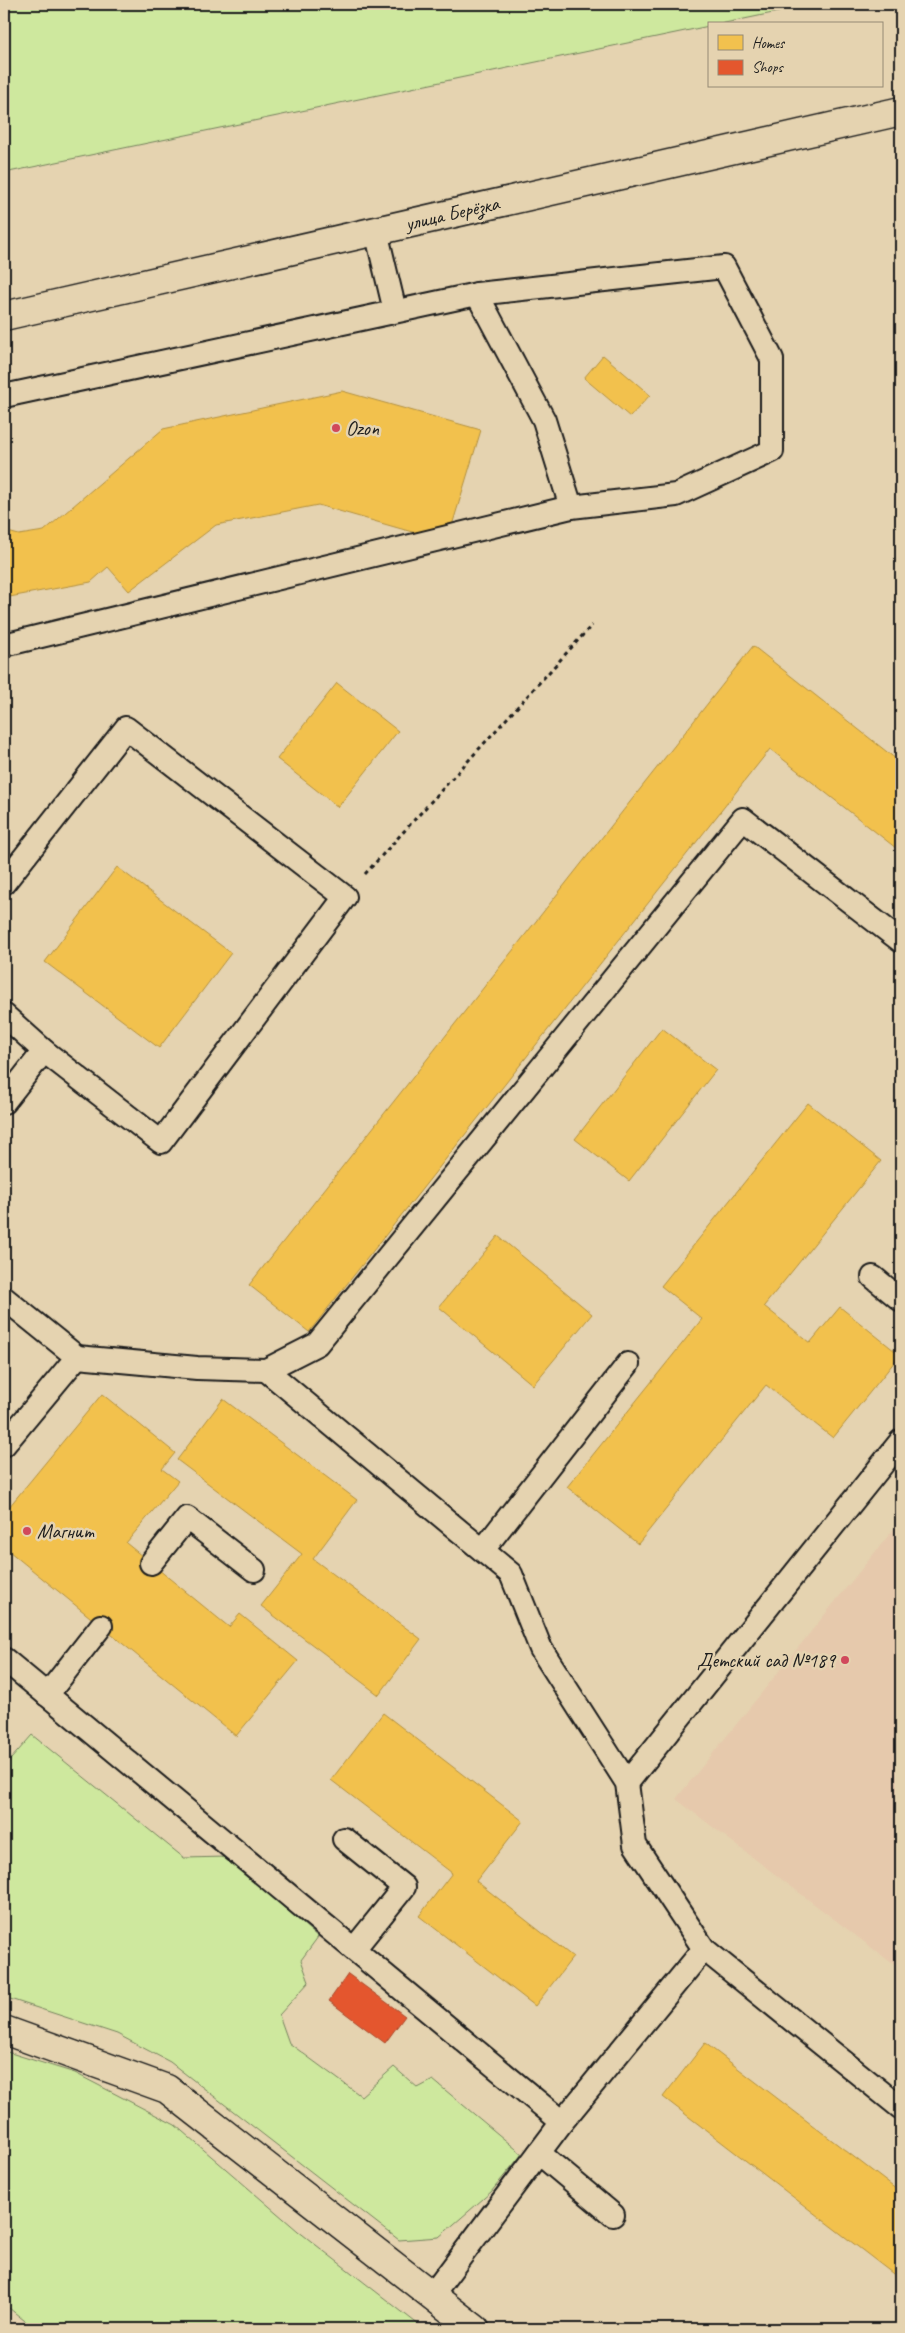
<svg xmlns="http://www.w3.org/2000/svg" width="905" height="2333" viewBox="0 0 905 2333" font-family="Caveat,sans-serif">
	<style>
		.built { fill: #e6c9ac }
		.green { fill: #cee89e; stroke: #75825d }
		.homes { fill: #f2c14e; stroke: #b2903f }
		.shops { fill: #e4572e; stroke: #a84529 }
		.lines { fill: none; stroke-linecap: round; stroke-linejoin: round }
		.lane-casing { stroke: #1c1c1c; stroke-width: 26 }
		.street-casing { stroke: #1c1c1c; stroke-width: 31 }
		.secondary-casing { stroke: #1c1c1c; stroke-width: 31 }
		.path { stroke: #1c1c1c; stroke-width: 3; stroke-dasharray: 4 4; stroke-linecap: butt }
		.lane { stroke: #e5d3b0; stroke-width: 22 }
		.street { stroke: #e5d3b0; stroke-width: 28 }
		.secondary { stroke: #e5d3b0; stroke-width: 28 }
		.poi-dot { fill: #d1495b; stroke: #e5d3b0; stroke-width: 2 }
		.labels { text-anchor: middle; stroke-width: 5; stroke-linejoin: round; paint-order: stroke }
		.street-label { font-size: 20px; fill: #1c1c1c; stroke: #e5d3b0 }
		.poi-label { font-size: 20px; fill: #1c1c1c; stroke: #e5d3b0; text-anchor: start }
	</style>
	<rect width="100%" height="100%" fill="#e5d3b0"/>
	<filter id="ink" filterUnits="userSpaceOnUse"><feTurbulence type="fractalNoise" baseFrequency=".02" numOctaves="2"/><feDisplacementMap in="SourceGraphic" scale="10" xChannelSelector="R" yChannelSelector="G"/><feConvolveMatrix kernelMatrix="1 2 1 2 8 2 1 2 1" color-interpolation-filters="sRGB"/></filter>
	<g filter="url(#ink)">
		<polygon class="built" points="901,1520 901,1970 676,1799"/>
		<g class="green">
			<polygon points="4,4 816,4 720,24 709,24 709,26 4,173"/>
			<polygon points="32,1735 184,1858 226,1857 318,1937 301,1960 309,1982 279,2015 289,2043 361,2096 394,2067 418,2088 433,2080 522,2154 491,2192 439,2237 399,2240 170,2062 117,2034 4,1997 4,1767"/>
			<polygon points="4,2051 75,2073 175,2125 298,2231 424,2329 35,2329 4,2304"/>
		</g>
		<g class="homes">
			<polygon points="603,355 650,395 630,417 584,378"/>
			<polygon points="342,391 481,430 447,542 318,505 216,525 129,591 108,567 91,582 4,598 4,531 19,535 44,531 163,429"/>
			<polygon points="753,646 901,763 901,852 770,749 309,1332 249,1285"/>
			<polygon points="337,683 398,731 338,807 277,759"/>
			<polygon points="117,867 231,953 159,1048 45,962"/>
			<polygon points="662,1028 716,1070 629,1181 575,1139"/>
			<polygon points="808,1103 881,1161 764,1306 810,1343 840,1307 900,1355 833,1438 766,1385 638,1544 567,1487 702,1319 661,1286"/>
			<polygon points="498,1236 592,1314 533,1385 439,1307"/>
			<polygon points="102,1394 175,1453 162,1469 178,1481 126,1543 229,1627 240,1614 298,1661 236,1736 4,1547 4,1513"/>
			<polygon points="223,1399 357,1500 313,1559 421,1639 379,1695 261,1606 302,1554 177,1460"/>
			<polygon points="383,1713 523,1821 476,1881 573,1957 535,2006 419,1916 452,1873 331,1780"/>
			<polygon points="705,2043 901,2193 901,2280 663,2097"/>
		</g>
		<polygon class="shops" points="348,1974 405,2016 385,2043 329,2001"/>
		<g class="lines">
			<g class="lane-casing">
				<g id="lane">
					<polyline points="376,231 395,311"/>
					<polyline points="477,294 544,420 571,507"/>
					<polyline points="4,396 477,294 724,267 772,359 772,451 676,495 571,507 4,645"/>
					<polyline points="4,883 126,728 345,897 161,1142 44,1051 4,1015"/>
					<polyline points="4,1102 44,1051"/>
					<polyline points="873,1277 901,1300"/>
					<polyline points="4,1298 77,1357 4,1445"/>
					<polyline points="77,1357 197,1368 266,1370 317,1344 743,819 901,941"/>
					<polyline points="266,1370 511,1574 541,1649 627,1783 635,1845 704,1949"/>
					<polyline points="483,1550 628,1364"/>
					<polyline points="151,1563 187,1518 254,1570"/>
					<polyline points="4,1659 562,2122"/>
					<polyline points="47,1695 101,1626"/>
					<polyline points="627,1783 901,1441"/>
					<polyline points="344,1839 404,1887 354,1949"/>
					<polyline points="539,2153 613,2215"/>
					<polyline points="432,2295 562,2122 704,1949 901,2108"/>
				</g>
			</g>
			<g class="street-casing">
				<polyline id="street" points="4,2030 167,2089 475,2329"/>
			</g>
			<g class="secondary-casing">
				<polyline id="secondary" points="4,316 901,111"/>
			</g>
			<polyline class="path" points="365,874 592,625"/>
			<use href="#lane" class="lane"/>
			<use href="#street" class="street"/>
			<use href="#secondary" class="secondary"/>
		</g>
	</g>
	<g class="poi-dot">
		<circle cx="336" cy="428" r="5"/>
		<circle cx="27" cy="1531" r="5"/>
		<circle cx="845" cy="1660" r="5"/>
	</g>
	<g class="labels">
		<g class="street-label">
			<text transform="translate(452 213) rotate(-13)" y="7">улица Берёзка</text>
		</g>
		<g class="poi-label">
			<text x="346" y="435">Ozon</text>
			<text x="37" y="1538">Магнит</text>
			<text x="835" y="1667" text-anchor="end">Детский сад №189</text>
		</g>
	</g>
	<rect width="905" height="2333" fill="none" stroke="#e5d3b0" stroke-width="20"/>
	<rect x="10" y="10" width="885" height="2313" fill="none" stroke="#1c1c1c" stroke-width="2" filter="url(#ink)"/>
	<rect x="708" y="22" width="175" height="65" fill="#e5d3b0" stroke="#958a75"/>
	<rect x="718" y="35" width="25" height="15" fill="#f2c14e" stroke="#958a75"/>
	<text x="752" y="48" font-size="15" fill="#1c1c1c">Homes</text>
	<rect x="718" y="60" width="25" height="15" fill="#e4572e" stroke="#958a75"/>
	<text x="752" y="72" font-size="15" fill="#1c1c1c">Shops</text>
</svg>
